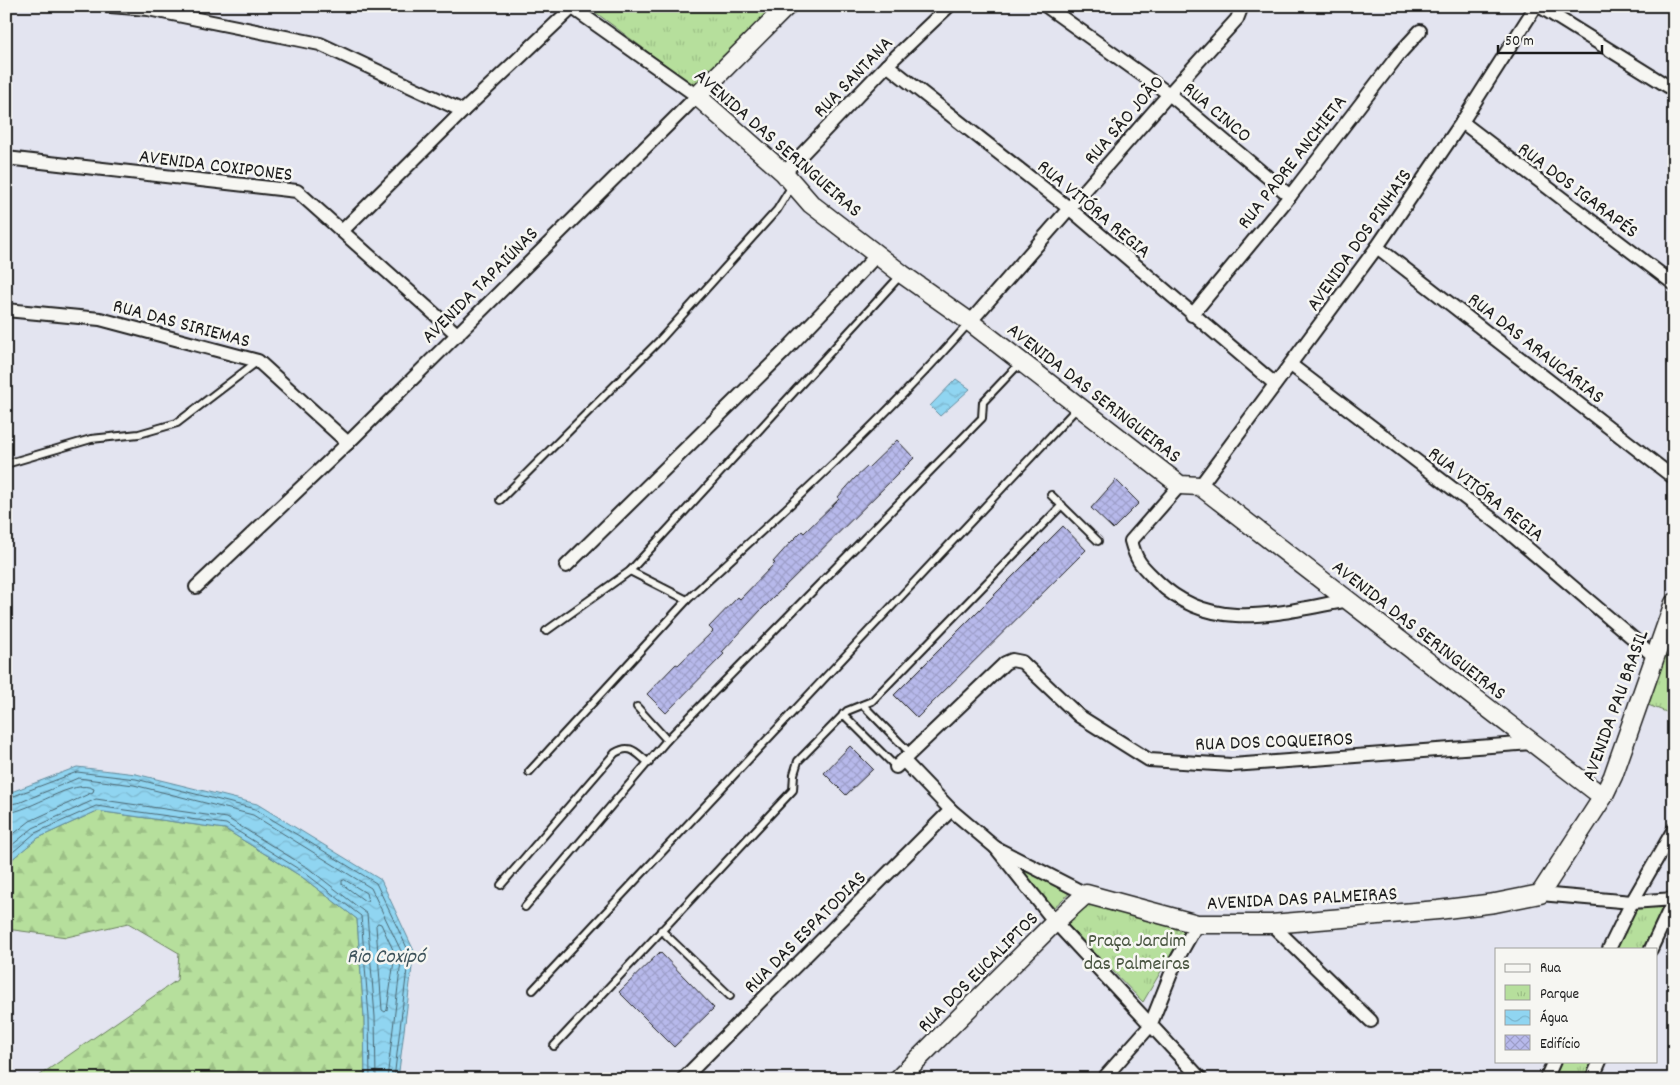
<svg xmlns="http://www.w3.org/2000/svg" width="1680" height="1085" viewBox="0 0 1680 1085" font-family="Dekko,sans-serif">
	<style>
		.forest { fill: url(#forest-firs); stroke: #697e5c }
		.park { fill: url(#park-tufts); stroke: #697e5c }
		.water { fill: url(#water-waves); stroke: #628b9c }
		.lines { fill: none; stroke-linecap: round; stroke-linejoin: round }
		.shore { stroke: #4a6671; stroke-width: 1 }
		.building { fill: url(#building-cross-hatch); stroke: #1c1c1c }
		.lane-casing { stroke: #1c1c1c; stroke-width: 10 }
		.street-casing { stroke: #1c1c1c; stroke-width: 16 }
		.secondary-casing { stroke: #1c1c1c; stroke-width: 21 }
		.lane { stroke: #f6f6f2; stroke-width: 6 }
		.street { stroke: #f6f6f2; stroke-width: 12 }
		.secondary { stroke: #f6f6f2; stroke-width: 18 }
		.labels { text-anchor: middle; stroke-width: 5; stroke-linejoin: round; paint-order: stroke }
		.street-label { font-size: 20px; fill: #1c1c1c; stroke: #f6f6f2 }
		.park-label { font-size: 20px; fill: #4a5642; stroke: #f6f6f2 }
		.water-label { font-size: 21px; font-style: italic; fill: #3f545c; stroke: #f6f6f2 }
	</style>
	<defs>
		<pattern id="forest-firs" width="22" height="20" patternUnits="userSpaceOnUse" patternTransform="scale(1.25)"><rect width="22" height="20" fill="#b6df9c"/><path d="M5 1l3.5 6h-7zM16 11l3.5 6h-7z" fill="#9cbf86"/></pattern>
		<pattern id="park-tufts" width="24" height="20" patternUnits="userSpaceOnUse" patternTransform="scale(1.25)"><rect width="24" height="20" fill="#b6df9c"/><path d="M3 7l-1-3M5 7V3M7 7l1-3M15 17l-1-3M17 17v-4M19 17l1-3" fill="none" stroke="#9cbf86"/></pattern>
		<pattern id="water-waves" width="16" height="10" patternUnits="userSpaceOnUse" patternTransform="scale(1.25)"><rect width="16" height="10" fill="#90d5f1"/><path d="M0 5q4-4 8 0t8 0" fill="none" stroke="#7cb6ce"/></pattern>
		<pattern id="building-cross-hatch" width="8" height="8" patternUnits="userSpaceOnUse" patternTransform="scale(1.25)"><rect width="8" height="8" fill="#b7b9eb"/><path d="M0 0l8 8M0 8l8-8" fill="none" stroke="#9d9ec9"/></pattern>
	</defs>
	<rect width="100%" height="100%" fill="#e3e4f0"/>
	<filter id="ink" filterUnits="userSpaceOnUse"><feTurbulence type="fractalNoise" baseFrequency=".02" numOctaves="2"/><feDisplacementMap in="SourceGraphic" scale="10" xChannelSelector="R" yChannelSelector="G"/><feConvolveMatrix kernelMatrix="1 2 1 2 8 2 1 2 1" color-interpolation-filters="sRGB"/></filter>
	<g filter="url(#ink)">
		<polygon class="forest" points="97,811 225,829 302,877 357,919 364,1017 365,1079 6,1079 6,1076 36,1078 177,980 179,953 128,923 67,937 6,929 6,864 38,838"/>
		<g class="park">
			<polygon points="587,6 781,6 696,88"/>
			<polygon points="1674,631 1674,715 1648,705"/>
			<polygon points="1011,861 1072,891 1052,909"/>
			<polygon points="1087,899 1156,922 1187,927 1143,1002 1063,920"/>
			<polygon points="1664,905 1644,949 1614,949 1635,907"/>
			<polygon points="1557,1061 1592,1061 1584,1079 1549,1079"/>
		</g>
		<g class="water">
			<polygon points="956,379 970,389 940,416 930,406"/>
			<polygon points="77,767 136,774 257,804 381,880 414,951 398,1079 365,1079 364,1017 357,919 302,877 225,829 97,811 38,838 6,864 6,794"/>
		</g>
		<g class="lines">
			<g class="shore">
				<polyline points="6,799 77,772 136,779 255,809 376,883 409,952 394,1079"/>
				<polyline points="6,805 21,802 78,778 134,785 253,815 371,888 402,953 387,1079"/>
				<path d="M 6,813 C 30,812 75,777 94,789 L 93,792 L 30,821 L 6,840"/>
				<polyline points="6,850 33,828 96,799 227,818 308,868 367,914 375,1017 376,1079"/>
				<polyline points="6,858 35,833 96,806 226,824 305,873 361,916 369,1017 370,1079"/>
				<polygon points="345,880 366,893 368,901 365,901 342,884 342,881"/>
				<polygon points="378,923 381,924 395,954 387,1010 385,1012 382,1010 376,926"/>
			</g>
		</g>
		<g class="building">
			<polygon points="897,440 914,458 761,610 722,652 724,654 666,713 647,694 676,664 678,665 713,631 709,627 738,597 740,599 775,563 773,562 790,543 802,531 804,533 839,499 838,497 855,478 867,467 868,468"/>
			<polygon points="1116,480 1139,503 1113,529 1091,508"/>
			<polygon points="1063,526 1086,550 917,718 894,695"/>
			<polygon points="850,746 873,769 846,795 824,773"/>
			<polygon points="660,952 714,1008 674,1047 619,992"/>
		</g>
		<g class="lines">
			<g class="lane-casing">
				<g id="lane">
					<polyline points="6,464 91,439 139,434 177,423 258,361"/>
					<polyline points="1051,495 1098,541"/>
					<polyline points="500,500 659,341 777,210 793,184"/>
					<path d="M 630,571 L 687,600 C 784,511 882,422 969,323"/>
					<polyline points="546,631 630,571 901,275"/>
					<polyline points="863,705 911,754"/>
					<polyline points="637,707 667,740"/>
					<polyline points="843,714 896,767"/>
					<polyline points="529,772 687,600"/>
					<path d="M 501,885 L 615,753 C 631,743 636,753 649,763"/>
					<polyline points="525,907 667,740 982,418 983,402 1020,363"/>
					<polyline points="661,930 730,996"/>
					<polyline points="533,990 1078,407"/>
					<polyline points="554,1046 793,790 794,774 798,761 847,711 872,701 1062,505"/>
				</g>
			</g>
			<g class="street-casing">
				<g id="street">
					<polyline points="110,6 148,9 320,44 463,111"/>
					<polyline points="1046,6 1169,94 1290,196"/>
					<polyline points="1539,6 1674,90"/>
					<polyline points="887,65 1070,209 1275,384"/>
					<polyline points="1462,122 1674,284"/>
					<polyline points="6,158 297,191 458,335"/>
					<polyline points="784,173 887,65 949,6"/>
					<polyline points="343,230 463,111 572,8"/>
					<polyline points="1377,247 1674,478"/>
					<polyline points="6,310 100,319 258,361 348,443"/>
					<polyline points="1192,315 1290,196 1399,54 1420,31"/>
					<polyline points="970,322 1169,94 1237,19 1242,6"/>
					<polyline points="1291,365 1499,524 1655,657"/>
					<path d="M 1180,485 L 1131,541 C 1137,563 1141,565 1157,581 C 1212,635 1281,612 1349,600"/>
					<polyline points="1200,486 1377,247 1462,122 1536,6"/>
					<polyline points="566,566 784,352 877,255"/>
					<polyline points="196,587 348,443 697,96 570,6"/>
					<polyline points="904,761 951,810 996,848 1086,894"/>
					<polyline points="896,767 1005,663 1012,660 1022,662 1079,716 1149,760 1232,765 1532,743"/>
					<polyline points="996,848 1055,922 1201,1079"/>
					<polyline points="1540,894 1632,902 1674,899"/>
					<polyline points="1271,924 1371,1021"/>
					<polyline points="1609,949 1632,902 1674,829"/>
					<polyline points="1651,949 1674,900"/>
					<polyline points="683,1079 951,810"/>
					<polyline points="1103,1079 1150,1026 1176,961 1197,924"/>
					<polyline points="1546,1079 1554,1061"/>
					<polyline points="1592,1079 1600,1061"/>
				</g>
			</g>
			<g class="secondary-casing">
				<g id="secondary">
					<polyline points="787,6 697,96 784,173 811,204 902,274 970,322 1180,485 1200,486 1603,797"/>
					<polyline points="898,1079 1055,922 1086,894 1197,924 1271,924 1438,910 1495,903 1540,894 1603,797 1613,776 1674,603"/>
				</g>
			</g>
			<use href="#lane" class="lane"/>
			<use href="#street" class="street"/>
			<use href="#secondary" class="secondary"/>
		</g>
	</g>
	<g class="labels">
		<g class="street-label">
			<text transform="translate(852 76) rotate(-46)" y="7">RUA SANTANA</text>
			<text transform="translate(1218 111) rotate(40)" y="7">RUA CINCO</text>
			<text transform="translate(1123 119) rotate(-49)" y="7">RUA SÃO JOÃO</text>
			<text transform="translate(779 142) rotate(41)" y="7">AVENIDA DAS SERINGUEIRAS</text>
			<text transform="translate(1291 161) rotate(-52)" y="7">RUA PADRE ANCHIETA</text>
			<text transform="translate(216 164) rotate(7)" y="7">AVENIDA COXIPONES</text>
			<text transform="translate(1579 189) rotate(37)" y="7">RUA DOS IGARAPÉS</text>
			<text transform="translate(1095 208) rotate(40)" y="7">RUA VITÓRA REGIA</text>
			<text transform="translate(1358 239) rotate(-55)" y="7">AVENIDA DOS PINHAIS</text>
			<text transform="translate(479 284) rotate(-45)" y="7">AVENIDA TAPAIÚNAS</text>
			<text transform="translate(182 322) rotate(15)" y="7">RUA DAS SIRIEMAS</text>
			<text transform="translate(1537 347) rotate(38)" y="7">RUA DAS ARAUCÁRIAS</text>
			<text transform="translate(1095 392) rotate(38)" y="7">AVENIDA DAS SERINGUEIRAS</text>
			<text transform="translate(1487 493) rotate(38)" y="7">RUA VITÓRA REGIA</text>
			<text transform="translate(1420 629) rotate(38)" y="7">AVENIDA DAS SERINGUEIRAS</text>
			<text transform="translate(1614 705) rotate(-70)" y="7">AVENIDA PAU BRASIL</text>
			<text transform="translate(1274 740) rotate(-2)" y="7">RUA DOS COQUEIROS</text>
			<text transform="translate(1302 897) rotate(-3)" y="7">AVENIDA DAS PALMEIRAS</text>
			<text transform="translate(804 931) rotate(-45)" y="7">RUA DAS ESPATODIAS</text>
			<text transform="translate(977 971) rotate(-45)" y="7">RUA DOS EUCALIPTOS</text>
		</g>
		<g class="park-label">
			<text x="1137" y="946">Praça Jardim<tspan x="1137" dy="23">das Palmeiras</tspan></text>
		</g>
		<g class="water-label">
			<text x="386" y="962">Rio Coxipó</text>
		</g>
	</g>
	<rect width="1680" height="1085" fill="none" stroke="#f6f6f2" stroke-width="25"/>
	<rect x="12" y="12" width="1655" height="1060" fill="none" stroke="#1c1c1c" stroke-width="2" filter="url(#ink)"/>
	<rect x="1495" y="948" width="162" height="115" fill="#f6f6f2" stroke="#9f9f9c"/>
	<rect x="1505" y="964" width="25" height="8" fill="#f6f6f2" stroke="#9f9f9c"/>
	<text x="1540" y="972" font-size="15" fill="#1c1c1c">Rua</text>
	<rect x="1505" y="985" width="25" height="15" fill="url(#park-tufts)" stroke="#9f9f9c"/>
	<text x="1540" y="998" font-size="15" fill="#1c1c1c">Parque</text>
	<rect x="1505" y="1010" width="25" height="15" fill="url(#water-waves)" stroke="#9f9f9c"/>
	<text x="1540" y="1022" font-size="15" fill="#1c1c1c">Água</text>
	<rect x="1505" y="1035" width="25" height="15" fill="url(#building-cross-hatch)" stroke="#9f9f9c"/>
	<text x="1540" y="1048" font-size="15" fill="#1c1c1c">Edifício</text>
	<path d="M1498 45v8h104v-8" fill="none" stroke="#1c1c1c" stroke-width="2.5"/>
	<text x="1505" y="45" font-size="15" fill="#1c1c1c" stroke="#f6f6f2" stroke-width="4" paint-order="stroke">50 m</text>
</svg>
